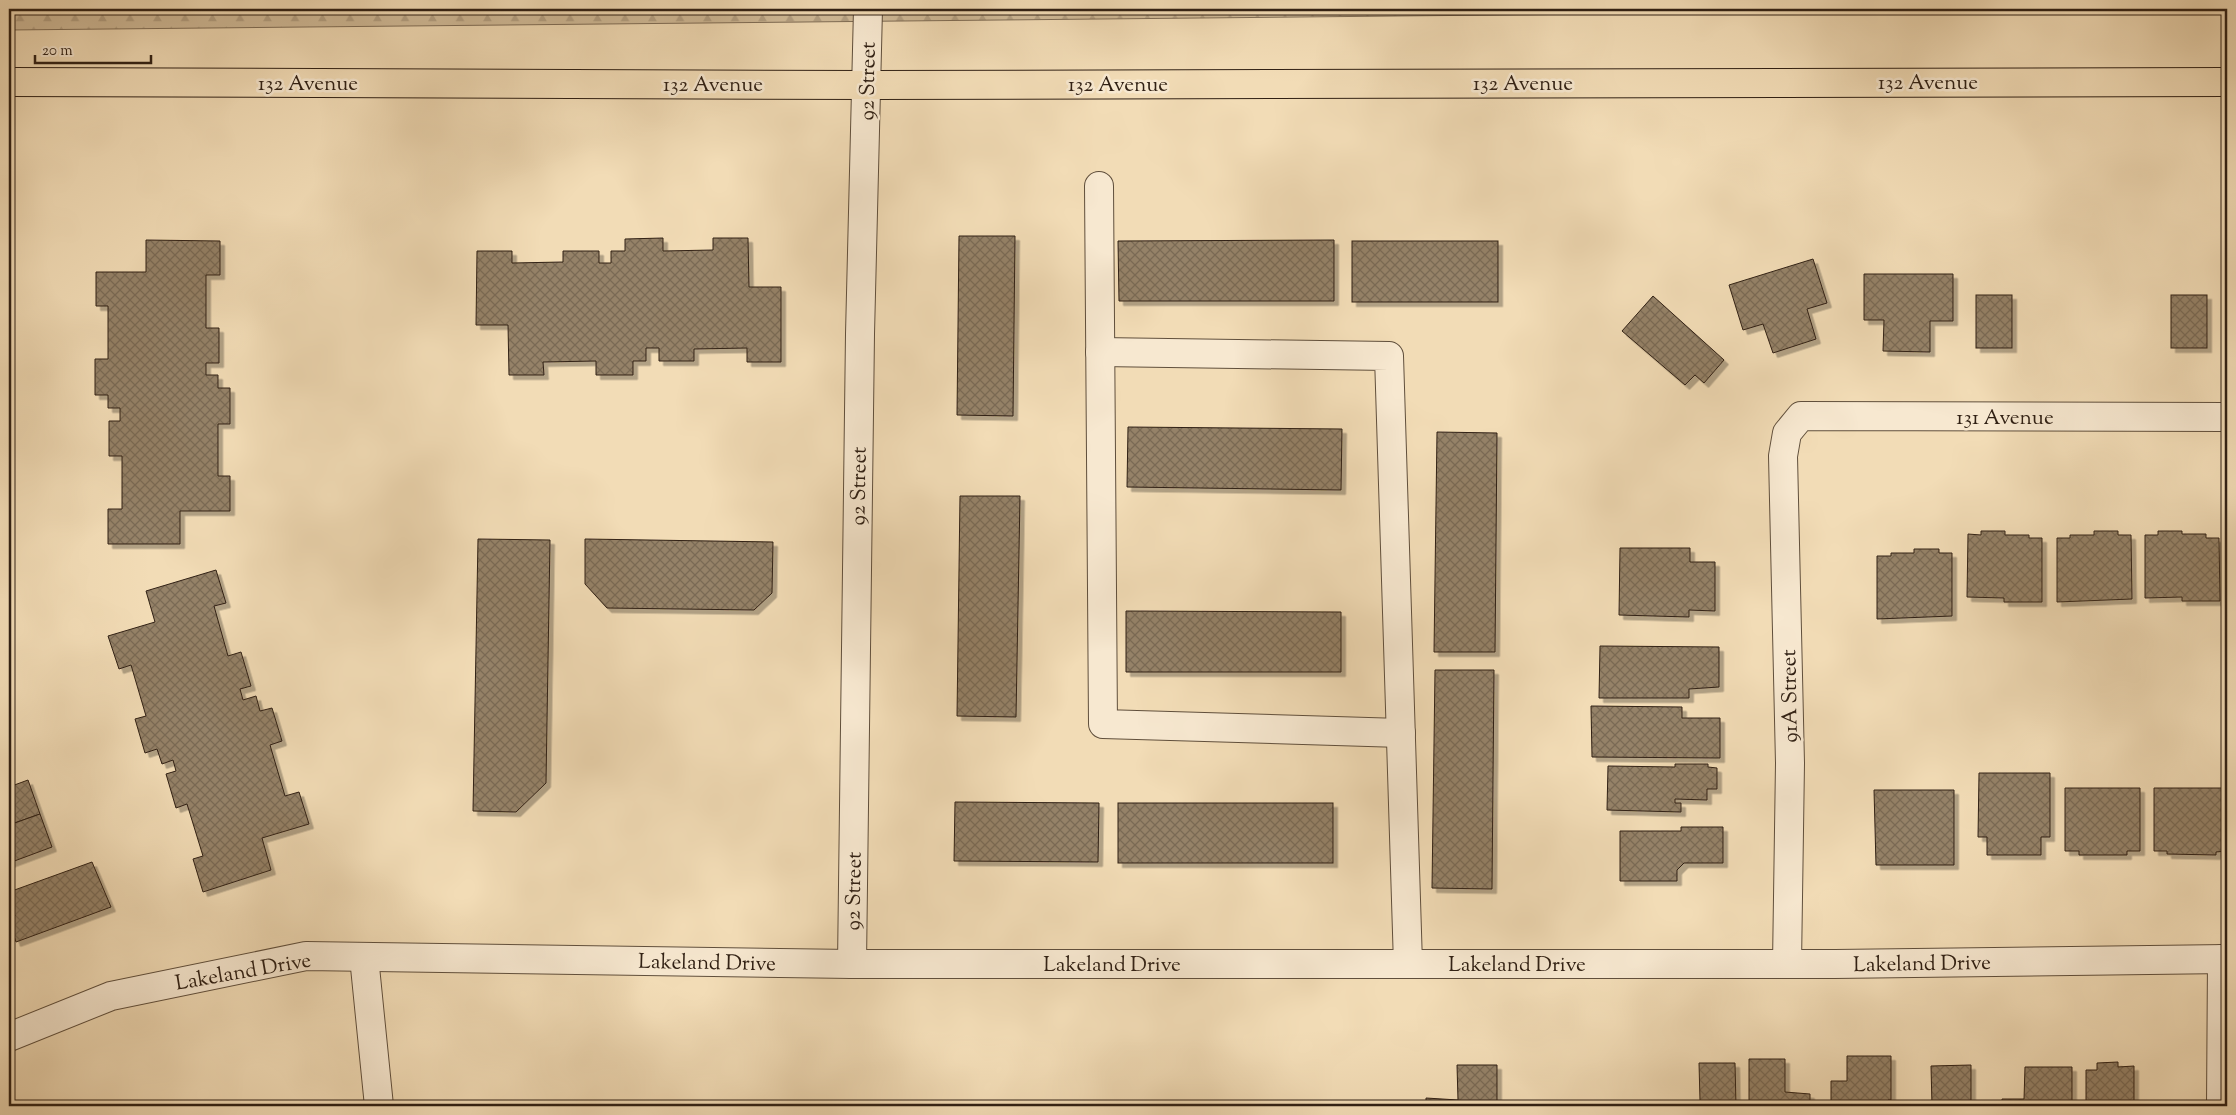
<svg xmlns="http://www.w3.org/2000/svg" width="2236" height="1115" viewBox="0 0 2236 1115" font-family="'Sorts Mill Goudy',serif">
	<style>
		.forest { fill: url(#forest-firs); stroke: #806e57 }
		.building { fill: url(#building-cross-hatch); stroke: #302014; filter: url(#shadow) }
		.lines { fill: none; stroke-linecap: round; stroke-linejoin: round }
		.minor-casing { stroke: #604f3c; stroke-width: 30 }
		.major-casing { stroke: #302014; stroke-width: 30 }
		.minor { stroke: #f7e8d0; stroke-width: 28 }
		.major { stroke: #f2dcb6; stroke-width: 28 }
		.labels { text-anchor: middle; stroke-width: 5; stroke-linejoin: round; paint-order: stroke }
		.street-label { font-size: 21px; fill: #302014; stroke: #f7e8d0 }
	</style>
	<defs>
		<pattern id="forest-firs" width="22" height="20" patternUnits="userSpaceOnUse" patternTransform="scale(1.25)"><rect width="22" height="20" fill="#d1bc9a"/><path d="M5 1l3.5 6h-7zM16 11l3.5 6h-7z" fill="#b4a184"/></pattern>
		<pattern id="building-cross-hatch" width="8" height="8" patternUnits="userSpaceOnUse" patternTransform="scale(1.25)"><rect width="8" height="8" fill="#958268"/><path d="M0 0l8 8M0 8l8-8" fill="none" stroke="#7a6a54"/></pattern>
		<filter id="shadow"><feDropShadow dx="4.5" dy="4.5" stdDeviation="0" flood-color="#0004"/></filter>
	</defs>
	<rect width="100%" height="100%" fill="#f2dcb6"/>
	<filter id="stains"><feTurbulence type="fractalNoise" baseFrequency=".004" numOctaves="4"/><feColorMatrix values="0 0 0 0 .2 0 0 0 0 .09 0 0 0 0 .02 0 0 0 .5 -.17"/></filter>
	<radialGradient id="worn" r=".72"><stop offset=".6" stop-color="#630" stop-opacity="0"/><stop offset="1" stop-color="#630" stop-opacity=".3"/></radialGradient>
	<polygon class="forest" points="9,9 2094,9 9,30"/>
	<g class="building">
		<polygon points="959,236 1015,236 1013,416 957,415"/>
		<polygon points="663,238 663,251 713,250 713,238 748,238 749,287 781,287 781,362 747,362 747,348 694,349 694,361 659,361 659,348 646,348 646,361 633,361 633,375 596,375 596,361 543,362 544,375 509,375 508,325 476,325 477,251 512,251 512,263 563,262 563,251 599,251 599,263 611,263 611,251 625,251 625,239"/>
		<polygon points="146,240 220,241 220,275 206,275 206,328 219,328 219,363 206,363 206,375 218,375 218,388 230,388 230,424 218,424 218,476 230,476 230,511 180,511 180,544 108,544 108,509 122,509 122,456 109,456 109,421 120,421 120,408 108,408 108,395 95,395 95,359 108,359 108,306 96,306 96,272 146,272"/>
		<polygon points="1334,240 1334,301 1119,301 1118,241"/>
		<rect x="1352" y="241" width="146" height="61"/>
		<polygon points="1813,259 1827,303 1807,309 1816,339 1773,353 1763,324 1743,330 1729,285"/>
		<polygon points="1864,274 1953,274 1953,321 1930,321 1930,352 1883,351 1884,320 1864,320"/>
		<rect x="1976" y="295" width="36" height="53"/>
		<rect x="2171" y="295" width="36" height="53"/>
		<polygon points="1653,296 1724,360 1704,383 1695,375 1685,385 1622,331"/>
		<polygon points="1128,427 1342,429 1341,490 1127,487"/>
		<polygon points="1437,432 1497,433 1495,652 1434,652"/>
		<polygon points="960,496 1020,496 1016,717 957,716"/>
		<polygon points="1981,531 2005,531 2005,535 2029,535 2029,538 2042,538 2042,602 2004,602 2004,598 1967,597 1968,534 1981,535"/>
		<polygon points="2094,531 2118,531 2118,535 2131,535 2132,599 2057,602 2057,538 2070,538 2070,535 2094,535"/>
		<polygon points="2158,531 2182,531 2182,534 2206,534 2206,538 2219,538 2220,601 2182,601 2182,597 2145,598 2145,535 2158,535"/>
		<polygon points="478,539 550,540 546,783 516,812 473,811"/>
		<polygon points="585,539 773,542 772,593 754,610 607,608 585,584"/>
		<polygon points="1620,548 1690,548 1690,562 1715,562 1715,611 1689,610 1689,617 1619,615"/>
		<polygon points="1914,549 1939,549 1939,553 1952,553 1952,616 1877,619 1877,556 1891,556 1891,553 1914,553"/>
		<polygon points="216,570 226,603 214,606 228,656 241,652 251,686 240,689 243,700 256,696 260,711 272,708 282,741 270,745 285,796 299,792 309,824 262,838 271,870 203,892 193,859 203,856 187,804 176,808 166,774 176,771 173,760 162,764 157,749 145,753 135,719 146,716 131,665 119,669 108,636 155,622 146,591"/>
		<polygon points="1126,611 1341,612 1341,672 1126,672"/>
		<polygon points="1600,646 1719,647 1719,687 1689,689 1689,698 1599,698"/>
		<polygon points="1435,670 1494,670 1492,889 1432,888"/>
		<polygon points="1591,706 1682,707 1682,718 1720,718 1720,758 1592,757"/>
		<polygon points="1675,764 1708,764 1708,767 1717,768 1717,789 1707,789 1707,800 1675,799 1675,803 1681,803 1681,812 1607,810 1608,766 1675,767"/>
		<polygon points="1979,773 2050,773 2050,837 2041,837 2041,855 1987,855 1987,837 1978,837"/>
		<polygon points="28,780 40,814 9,825 9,787"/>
		<polygon points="2065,788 2140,788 2140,851 2127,851 2127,855 2079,855 2079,851 2065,851"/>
		<polygon points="2154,788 2227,788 2227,851 2216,852 2216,855 2167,854 2167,851 2154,851"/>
		<polygon points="1874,790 1954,790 1954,865 1876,865"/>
		<polygon points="955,802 1099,803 1098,862 954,861"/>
		<rect x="1118" y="803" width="215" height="60"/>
		<polygon points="40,814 52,847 9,863 9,825"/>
		<polygon points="1681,827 1723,827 1723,863 1684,863 1677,870 1677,881 1620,881 1620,831 1681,831"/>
		<polygon points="92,862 111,907 16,942 9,921 9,917 15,916 9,900 9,892"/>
		<polygon points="1847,1056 1891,1056 1891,1100 1888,1100 1889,1106 1831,1106 1831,1081 1847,1081"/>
		<polygon points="1749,1059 1785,1059 1785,1092 1810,1094 1810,1106 1749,1106"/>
		<polygon points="2118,1062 2118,1067 2134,1066 2134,1106 2138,1106 2138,1103 2154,1103 2155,1106 2086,1106 2086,1070 2097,1070 2097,1063"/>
		<polygon points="1699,1063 1735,1063 1736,1106 1675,1106 1687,1105 1687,1101 1700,1101"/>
		<polygon points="1457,1065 1497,1065 1497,1106 1426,1106 1426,1098 1458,1100"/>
		<polygon points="1971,1065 1971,1104 1985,1104 1985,1106 1932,1106 1931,1066"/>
		<polygon points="2025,1067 2072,1067 2072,1106 2002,1106 2002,1099 2024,1099"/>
	</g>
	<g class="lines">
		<g class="minor-casing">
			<g id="minor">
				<polyline points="1099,186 1103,724 1401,733"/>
				<polyline points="1100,352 1389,356 1408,964"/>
				<polyline points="364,957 379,1106"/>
				<polyline points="852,964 860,334 868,9"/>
				<polyline points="1787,964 1790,763 1783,456 1787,433 1801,416 2227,417"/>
				<polyline points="9,1037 111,996 306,956 852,964 1835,964 2227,959"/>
				<polyline points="2221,1106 2222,959"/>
			</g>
		</g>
		<g class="major-casing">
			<polyline id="major" points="9,82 868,85 2227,82"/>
		</g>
		<use href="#minor" class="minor"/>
		<use href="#major" class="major"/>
	</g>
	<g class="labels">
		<g class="street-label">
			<text transform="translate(867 81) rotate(-89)" y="7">92 Street</text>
			<text x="1928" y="89">132 Avenue</text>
			<text x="308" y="90">132 Avenue</text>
			<text x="1523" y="90">132 Avenue</text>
			<text x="713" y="91">132 Avenue</text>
			<text x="1118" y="91">132 Avenue</text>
			<text x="2005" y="424">131 Avenue</text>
			<text transform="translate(858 486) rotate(-89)" y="7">92 Street</text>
			<text transform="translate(1789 696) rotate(-91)" y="7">91A Street</text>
			<text transform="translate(853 891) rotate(-89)" y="7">92 Street</text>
			<text transform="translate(707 962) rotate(1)" y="7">Lakeland Drive</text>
			<text transform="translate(1922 963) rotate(-1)" y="7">Lakeland Drive</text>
			<text x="1112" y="971">Lakeland Drive</text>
			<text x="1517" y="971">Lakeland Drive</text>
			<text transform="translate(243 971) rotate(-10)" y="7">Lakeland Drive</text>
		</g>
	</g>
	<rect width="2236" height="1115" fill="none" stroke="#f2dcb6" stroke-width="30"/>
	<rect x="10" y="10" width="2216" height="1095" fill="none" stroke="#302014" stroke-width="2.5"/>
	<rect x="15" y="15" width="2206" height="1085" fill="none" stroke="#302014"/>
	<path d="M35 55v8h116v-8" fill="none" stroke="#302014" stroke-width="2.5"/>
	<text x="42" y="55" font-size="15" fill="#302014" stroke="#f7e8d0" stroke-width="4" paint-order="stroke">20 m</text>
	<rect width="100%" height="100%" filter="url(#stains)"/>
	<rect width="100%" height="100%" fill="url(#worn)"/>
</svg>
